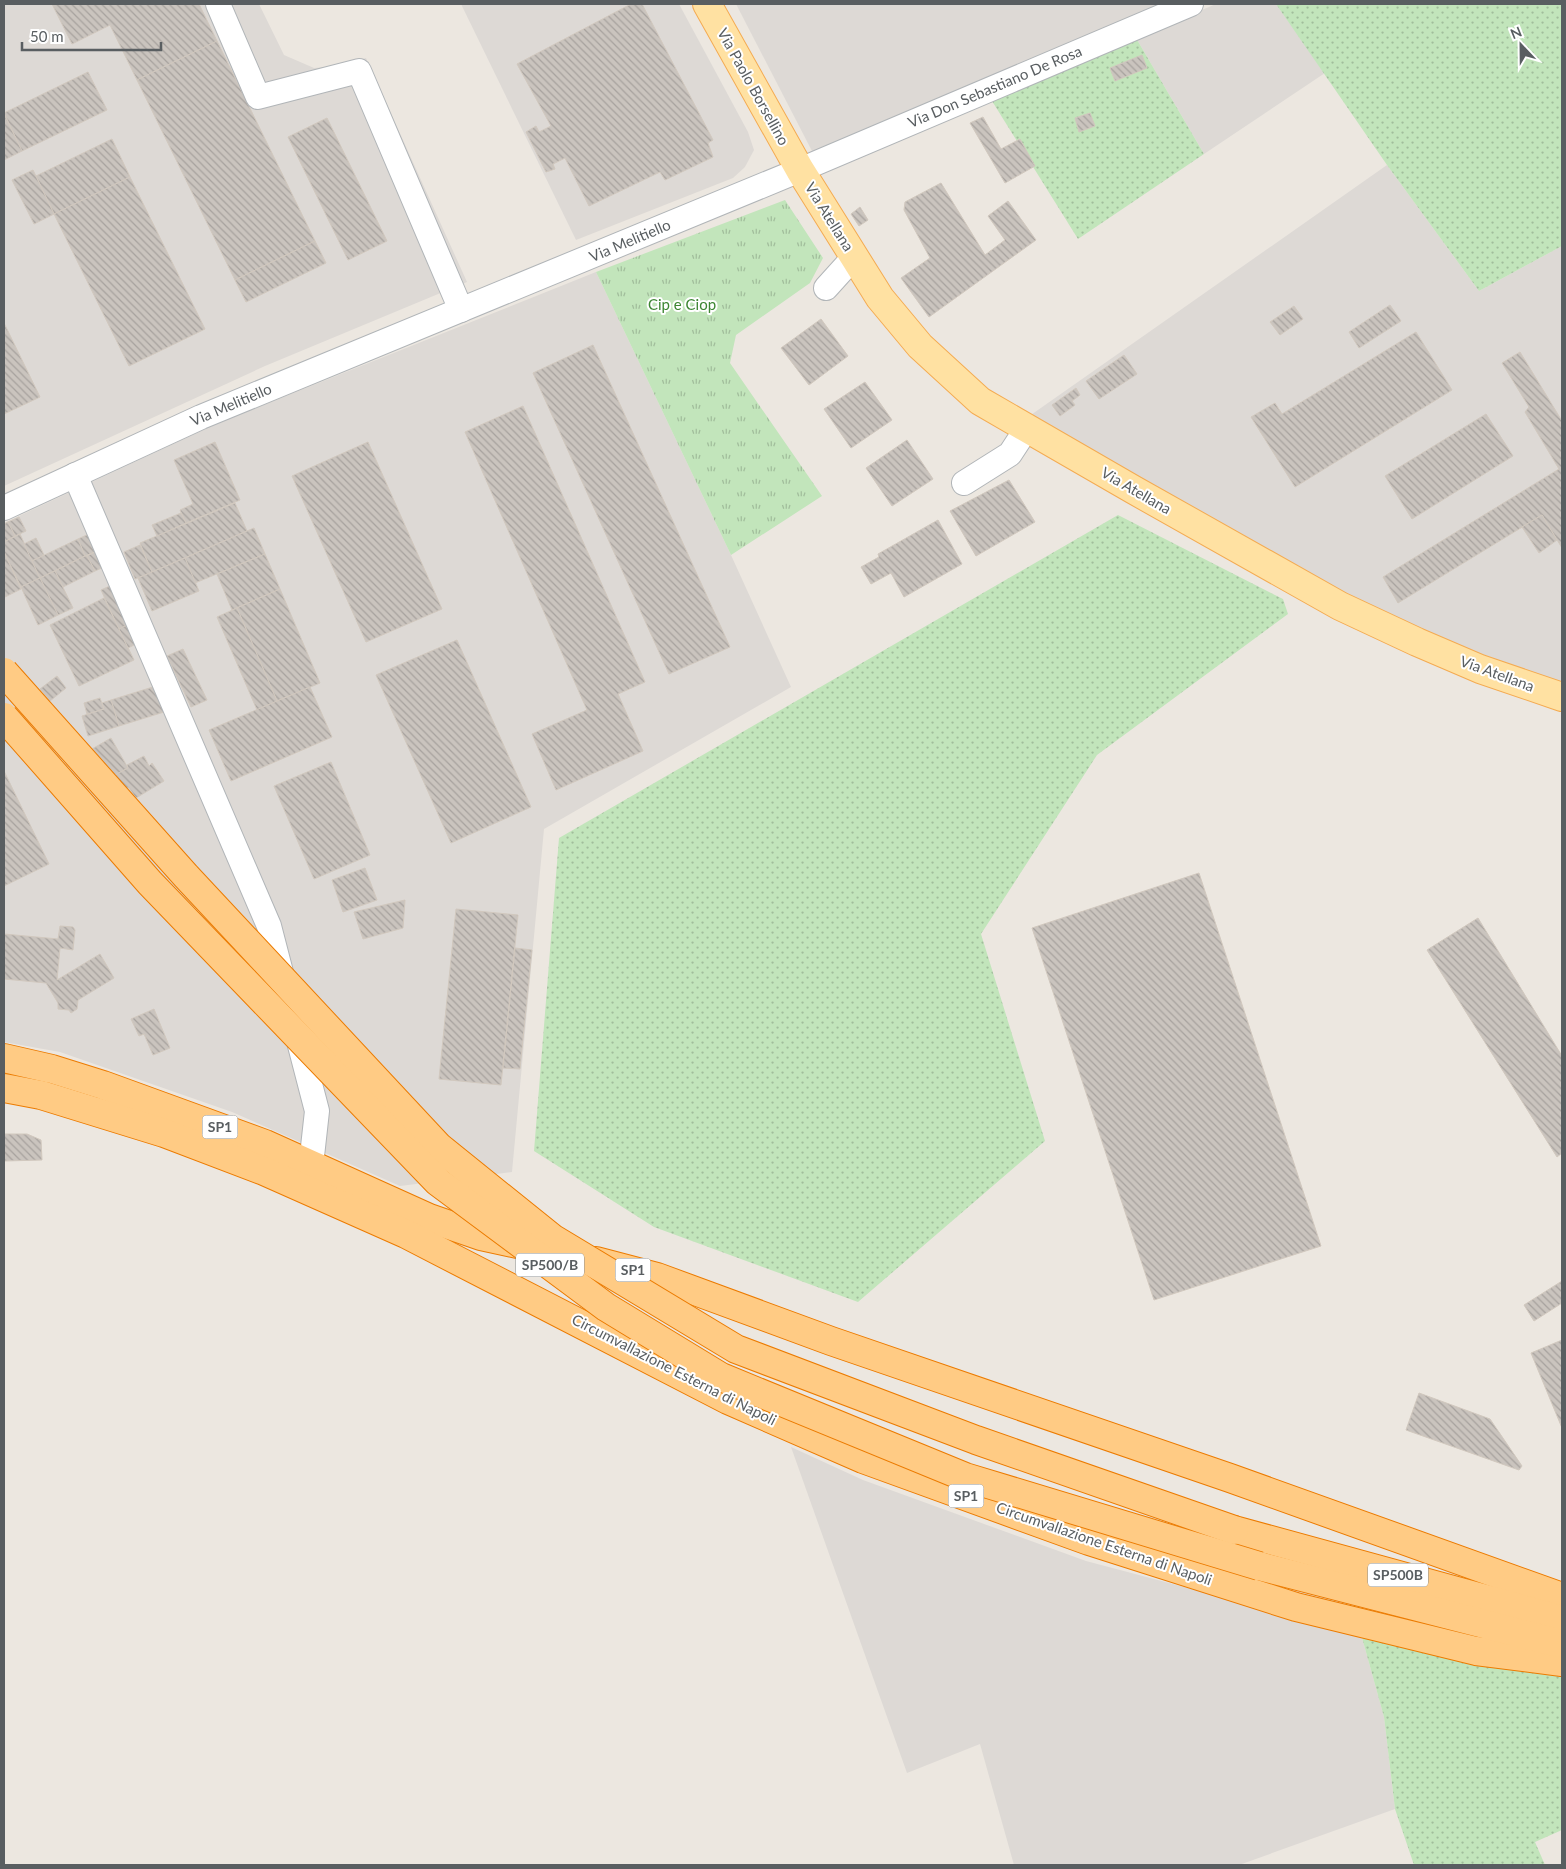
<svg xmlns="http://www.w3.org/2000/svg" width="1566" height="1869" viewBox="0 0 1566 1869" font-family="Lato,sans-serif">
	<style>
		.industrial { fill: #ddd9d5 }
		.grass { fill: url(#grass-dots) }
		.park { fill: url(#park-tufts) }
		.building { fill: url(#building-back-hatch); stroke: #d1c8be }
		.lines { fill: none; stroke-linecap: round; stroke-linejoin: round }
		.minor-casing { stroke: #b1b5b8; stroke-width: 26 }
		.major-casing { stroke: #f4ab52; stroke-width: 30 }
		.highway-casing { stroke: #ec7b00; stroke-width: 30 }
		.minor { stroke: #fff; stroke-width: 24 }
		.major { stroke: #ffe1a2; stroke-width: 28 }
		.highway { stroke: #ffcb84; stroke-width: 28 }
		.highway-bridge-casing { stroke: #ec7b00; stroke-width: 30; stroke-linecap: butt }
		.highway-bridge { stroke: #ffcb84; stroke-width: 28 }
		.labels { text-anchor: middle; stroke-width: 4; stroke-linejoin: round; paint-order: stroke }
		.shield { fill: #fff; stroke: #8b8e90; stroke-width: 1 }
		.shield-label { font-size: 14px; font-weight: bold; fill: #595e61 }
		.street-label { font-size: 15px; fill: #595e61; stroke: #fff }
		.park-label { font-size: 15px; fill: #3d8633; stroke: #fff }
	</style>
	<defs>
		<pattern id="grass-dots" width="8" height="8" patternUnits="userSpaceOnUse" patternTransform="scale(1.25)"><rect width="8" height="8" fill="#c2e5bb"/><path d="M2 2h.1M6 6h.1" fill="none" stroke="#a1bd9b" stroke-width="1.8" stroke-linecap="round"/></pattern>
		<pattern id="park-tufts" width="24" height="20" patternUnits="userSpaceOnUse" patternTransform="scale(1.25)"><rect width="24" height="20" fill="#c2e5bb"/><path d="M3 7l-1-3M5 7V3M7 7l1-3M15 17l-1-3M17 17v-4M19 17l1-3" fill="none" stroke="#a1bd9b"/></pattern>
		<pattern id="building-back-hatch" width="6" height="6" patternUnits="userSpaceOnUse" patternTransform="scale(1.25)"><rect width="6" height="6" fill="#cac4be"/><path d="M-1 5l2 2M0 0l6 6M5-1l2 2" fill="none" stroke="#a7a29e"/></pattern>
	</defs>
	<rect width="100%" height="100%" fill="#ece7e0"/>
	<g class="industrial">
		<polygon points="4,4 259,4 284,55 314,68 340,66 366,58 467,282 265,366 4,486"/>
		<polygon points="461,4 679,4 748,132 754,150 745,167 733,178 576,240"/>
		<polygon points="736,4 1164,4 813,153"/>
		<polygon points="1216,4 1276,4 1325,73 1204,154 1136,38"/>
		<polygon points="1387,165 1479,291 1562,246 1562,682 1486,658 1352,600 1028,417"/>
		<polygon points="596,272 731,555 791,687 544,829 512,1172 400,1186 232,1112 60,1052 4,1042 4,523 216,424"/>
		<polygon points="791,1447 863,1480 1086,1561 1361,1634 1384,1717 1395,1809 1239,1865 1014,1865 980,1744 907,1773"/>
	</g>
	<g class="grass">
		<polygon points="1276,4 1562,4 1562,246 1479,291 1387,165"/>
		<polygon points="1136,38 1204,154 1078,239 992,101"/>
		<polygon points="1118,515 1283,599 1288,614 1097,755 981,934 1045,1141 858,1302 654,1227 534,1151 559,838"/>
		<polygon points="1361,1634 1562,1671 1562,1830 1535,1842 1545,1865 1414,1865 1395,1809 1384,1717"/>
	</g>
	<polygon class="park" points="785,200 823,258 810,283 736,335 730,363 822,496 731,555 596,272"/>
	<g class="building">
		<polygon points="52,4 199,4 217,41 137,80 110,25 72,44"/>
		<polygon points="631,4 642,4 713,140 708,143 713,157 665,180 660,172 589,206 565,158 553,164 555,169 546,172 526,132 536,126 539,132 551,126 517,64"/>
		<polygon points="217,41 315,241 235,280 137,80"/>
		<polygon points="1142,55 1147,68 1115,81 1110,68"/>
		<polygon points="88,72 107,110 22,151 4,113"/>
		<polygon points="1090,113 1095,126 1079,132 1075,118"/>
		<polygon points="4,114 22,151 4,160"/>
		<polygon points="983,117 1001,149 1020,139 1035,166 1005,183 970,123"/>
		<polygon points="327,118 387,241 348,260 288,137"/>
		<polygon points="112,139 130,177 54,214 36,176"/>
		<polygon points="33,170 54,214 34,224 12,180"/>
		<polygon points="130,177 205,329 129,366 54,214"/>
		<polygon points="941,183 985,255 1005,240 988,216 1008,201 1036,240 929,317 901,278 930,258 904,210 905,202"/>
		<polygon points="860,207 868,220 859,226 851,214"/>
		<polygon points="315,241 326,263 246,302 235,280"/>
		<polygon points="1390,305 1401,321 1359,348 1349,332"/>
		<polygon points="1294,306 1303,319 1280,335 1270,322"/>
		<polygon points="821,319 848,356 809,385 781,348"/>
		<polygon points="4,323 40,397 4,414"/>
		<polygon points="1416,332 1452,390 1295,487 1251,417 1275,403 1282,414"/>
		<polygon points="593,345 730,647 669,674 533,373"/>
		<polygon points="1520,352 1562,421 1562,548 1542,515 1398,603 1383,577 1559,469 1525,412 1529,407 1502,363"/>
		<polygon points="1124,355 1137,374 1099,399 1086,381"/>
		<polygon points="865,382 892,420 851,448 824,409"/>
		<polygon points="1076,388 1080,395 1072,401 1075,405 1060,416 1052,405"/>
		<polygon points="523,406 645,682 618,694 643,751 556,790 532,734 587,710 465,432"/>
		<polygon points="1486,414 1513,456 1412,519 1385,476"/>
		<polygon points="907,440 933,479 892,506 866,468"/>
		<polygon points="215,442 240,500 186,523 180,510 193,504 174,460"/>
		<polygon points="368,442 442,609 366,642 292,476"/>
		<polygon points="1009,480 1035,522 976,556 950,511"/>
		<polygon points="235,503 247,531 152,572 140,543"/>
		<polygon points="181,513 186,523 157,536 152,525"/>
		<polygon points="1542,515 1557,540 1539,553 1522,527"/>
		<polygon points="19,517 26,531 15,536 8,522"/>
		<polygon points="938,520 962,564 904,597 891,573 871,584 861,567 879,557 878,554"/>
		<polygon points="8,522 15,536 4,542 4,524"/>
		<polygon points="254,528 265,554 195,583 185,558"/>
		<polygon points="91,533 99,550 85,556 78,539"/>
		<polygon points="20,534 40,578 21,587 4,552 4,542"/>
		<polygon points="36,538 44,555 32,561 24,544"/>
		<polygon points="78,539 85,556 40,578 32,561"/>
		<polygon points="140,545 152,572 135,579 124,552"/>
		<polygon points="99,550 106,566 95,571 87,556"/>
		<polygon points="4,552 21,589 5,597 4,595"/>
		<polygon points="265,554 280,589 232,610 217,574"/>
		<polygon points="85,556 87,556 95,571 63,587 55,571"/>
		<polygon points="185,558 199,591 152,611 138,578"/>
		<polygon points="55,571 73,608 58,615 40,578"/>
		<polygon points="40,578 58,615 38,625 21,587"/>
		<polygon points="112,585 131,624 119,629 101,590"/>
		<polygon points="280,589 320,683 277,701 237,608"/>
		<polygon points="104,598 134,660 79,686 50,625"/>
		<polygon points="237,608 277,701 257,710 217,617"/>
		<polygon points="129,624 138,643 128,648 119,629"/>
		<polygon points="457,640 531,807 451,843 376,675"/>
		<polygon points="183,649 207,700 191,707 167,656"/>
		<polygon points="57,676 66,688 50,701 40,689"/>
		<polygon points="156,686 164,712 119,726 111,700"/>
		<polygon points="310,687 332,737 231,781 209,730"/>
		<polygon points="100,698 104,709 87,714 84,703"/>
		<polygon points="111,700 119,726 88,736 82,716 104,709 102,703"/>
		<polygon points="111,738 128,768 115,775 92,749"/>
		<polygon points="144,756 149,766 152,763 164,781 136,798 129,788 125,788 115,775 128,768 127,765"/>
		<polygon points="331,762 370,855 314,879 274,786"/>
		<polygon points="4,771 49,864 4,886"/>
		<polygon points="365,868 377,900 343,912 332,880"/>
		<polygon points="1199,873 1321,1246 1154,1300 1032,928"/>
		<polygon points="405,900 403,928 363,939 354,912"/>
		<polygon points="456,909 518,915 501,1085 439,1079"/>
		<polygon points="1478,918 1562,1056 1562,1153 1557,1157 1427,950"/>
		<polygon points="60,926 73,927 75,930 73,950 60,948 57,980 100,954 114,978 78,1000 77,1009 71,1013 69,1010 58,1009 58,1003 46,983 4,979 4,934 58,939"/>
		<polygon points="515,948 532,950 520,1069 503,1068"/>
		<polygon points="154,1009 170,1048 153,1055 144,1034 139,1036 131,1019"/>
		<polygon points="4,1134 27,1134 41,1140 42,1160 4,1161"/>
		<polygon points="1562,1281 1562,1303 1534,1321 1524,1305"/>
		<polygon points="1562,1340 1562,1428 1531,1353"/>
		<polygon points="1419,1393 1490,1419 1522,1466 1519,1470 1406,1430"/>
	</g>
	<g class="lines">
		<g class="minor-casing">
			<g id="minor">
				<polyline points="218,4 258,97 359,71 461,310"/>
				<polyline points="826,288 854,257"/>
				<polyline points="75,475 269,926 317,1111 311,1165"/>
				<polyline points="964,483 1010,454 1027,428"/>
				<polyline points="4,508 201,417 800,170 1191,4"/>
			</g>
		</g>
		<g class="major-casing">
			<polyline id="major" points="707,4 800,170 880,298 920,346 980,401 1134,490 1340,606 1417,642 1480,669 1562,697"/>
		</g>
		<g class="highway-casing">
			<g id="highway">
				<polyline points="4,1058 52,1069 103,1085 265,1144 429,1218 481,1236 527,1246"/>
				<polyline points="4,1088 41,1095 164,1133 264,1171 406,1234 728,1400 863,1459 1089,1541 1296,1607 1476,1651 1562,1662"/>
				<polyline points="596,1261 657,1277 831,1341 1230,1478 1562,1597"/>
				<polyline points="1234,1530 1562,1620"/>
				<polyline points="1259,1566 1562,1644"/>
			</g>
		</g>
		<use href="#minor" class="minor"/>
		<use href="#major" class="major"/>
		<use href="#highway" class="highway"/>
		<g class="highway-bridge-casing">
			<g id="highway-bridge">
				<polyline points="4,672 186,876 439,1147 552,1238 736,1349 976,1440 1234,1530"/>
				<polyline points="4,717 150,883 438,1182 606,1307 721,1377 965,1477 1259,1566"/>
			</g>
		</g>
		<use href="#highway-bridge" class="highway-bridge"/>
	</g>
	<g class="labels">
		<g class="shield">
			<rect x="202.5" y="1115.5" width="35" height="23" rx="4"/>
			<rect x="516" y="1253.5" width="68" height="23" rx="4"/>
			<rect x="615.5" y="1258.5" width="35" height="23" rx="4"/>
			<rect x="948.5" y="1484.5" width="35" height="23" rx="4"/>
			<rect x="1368" y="1563.5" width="60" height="23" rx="4"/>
		</g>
		<g class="shield-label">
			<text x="220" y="1132">SP1</text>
			<text x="550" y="1270">SP500/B</text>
			<text x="633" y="1275">SP1</text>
			<text x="966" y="1501">SP1</text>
			<text x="1398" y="1580">SP500B</text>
		</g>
		<g class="street-label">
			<text transform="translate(753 87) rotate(61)" y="5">Via Paolo Borsellino</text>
			<text transform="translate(995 87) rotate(-23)" y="5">Via Don Sebastiano De Rosa</text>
			<text transform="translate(829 217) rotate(58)" y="5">Via Atellana</text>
			<text transform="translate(630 241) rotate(-23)" y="5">Via Melitiello</text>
			<text transform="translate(231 405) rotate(-23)" y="5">Via Melitiello</text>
			<text transform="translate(1136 491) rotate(30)" y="5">Via Atellana</text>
			<text transform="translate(1497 674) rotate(20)" y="5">Via Atellana</text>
			<text transform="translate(674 1370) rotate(27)" y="5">Circumvallazione Esterna di Napoli</text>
			<text transform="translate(1104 1544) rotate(19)" y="5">Circumvallazione Esterna di Napoli</text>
		</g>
		<g class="park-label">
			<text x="682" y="310">Cip e Ciop</text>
		</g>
	</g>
	<rect width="1566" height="1869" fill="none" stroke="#595e61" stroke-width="10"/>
	<g transform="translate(1521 45) rotate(338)" stroke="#ffffff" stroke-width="4" paint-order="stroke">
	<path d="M0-4L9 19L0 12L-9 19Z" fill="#595e61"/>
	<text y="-8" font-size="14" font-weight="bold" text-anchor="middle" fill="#595e61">N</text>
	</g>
	<path d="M22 42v8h139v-8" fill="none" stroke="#595e61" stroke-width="2.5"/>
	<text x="30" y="42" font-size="15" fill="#595e61" stroke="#ffffff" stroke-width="4" paint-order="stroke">50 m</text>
</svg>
